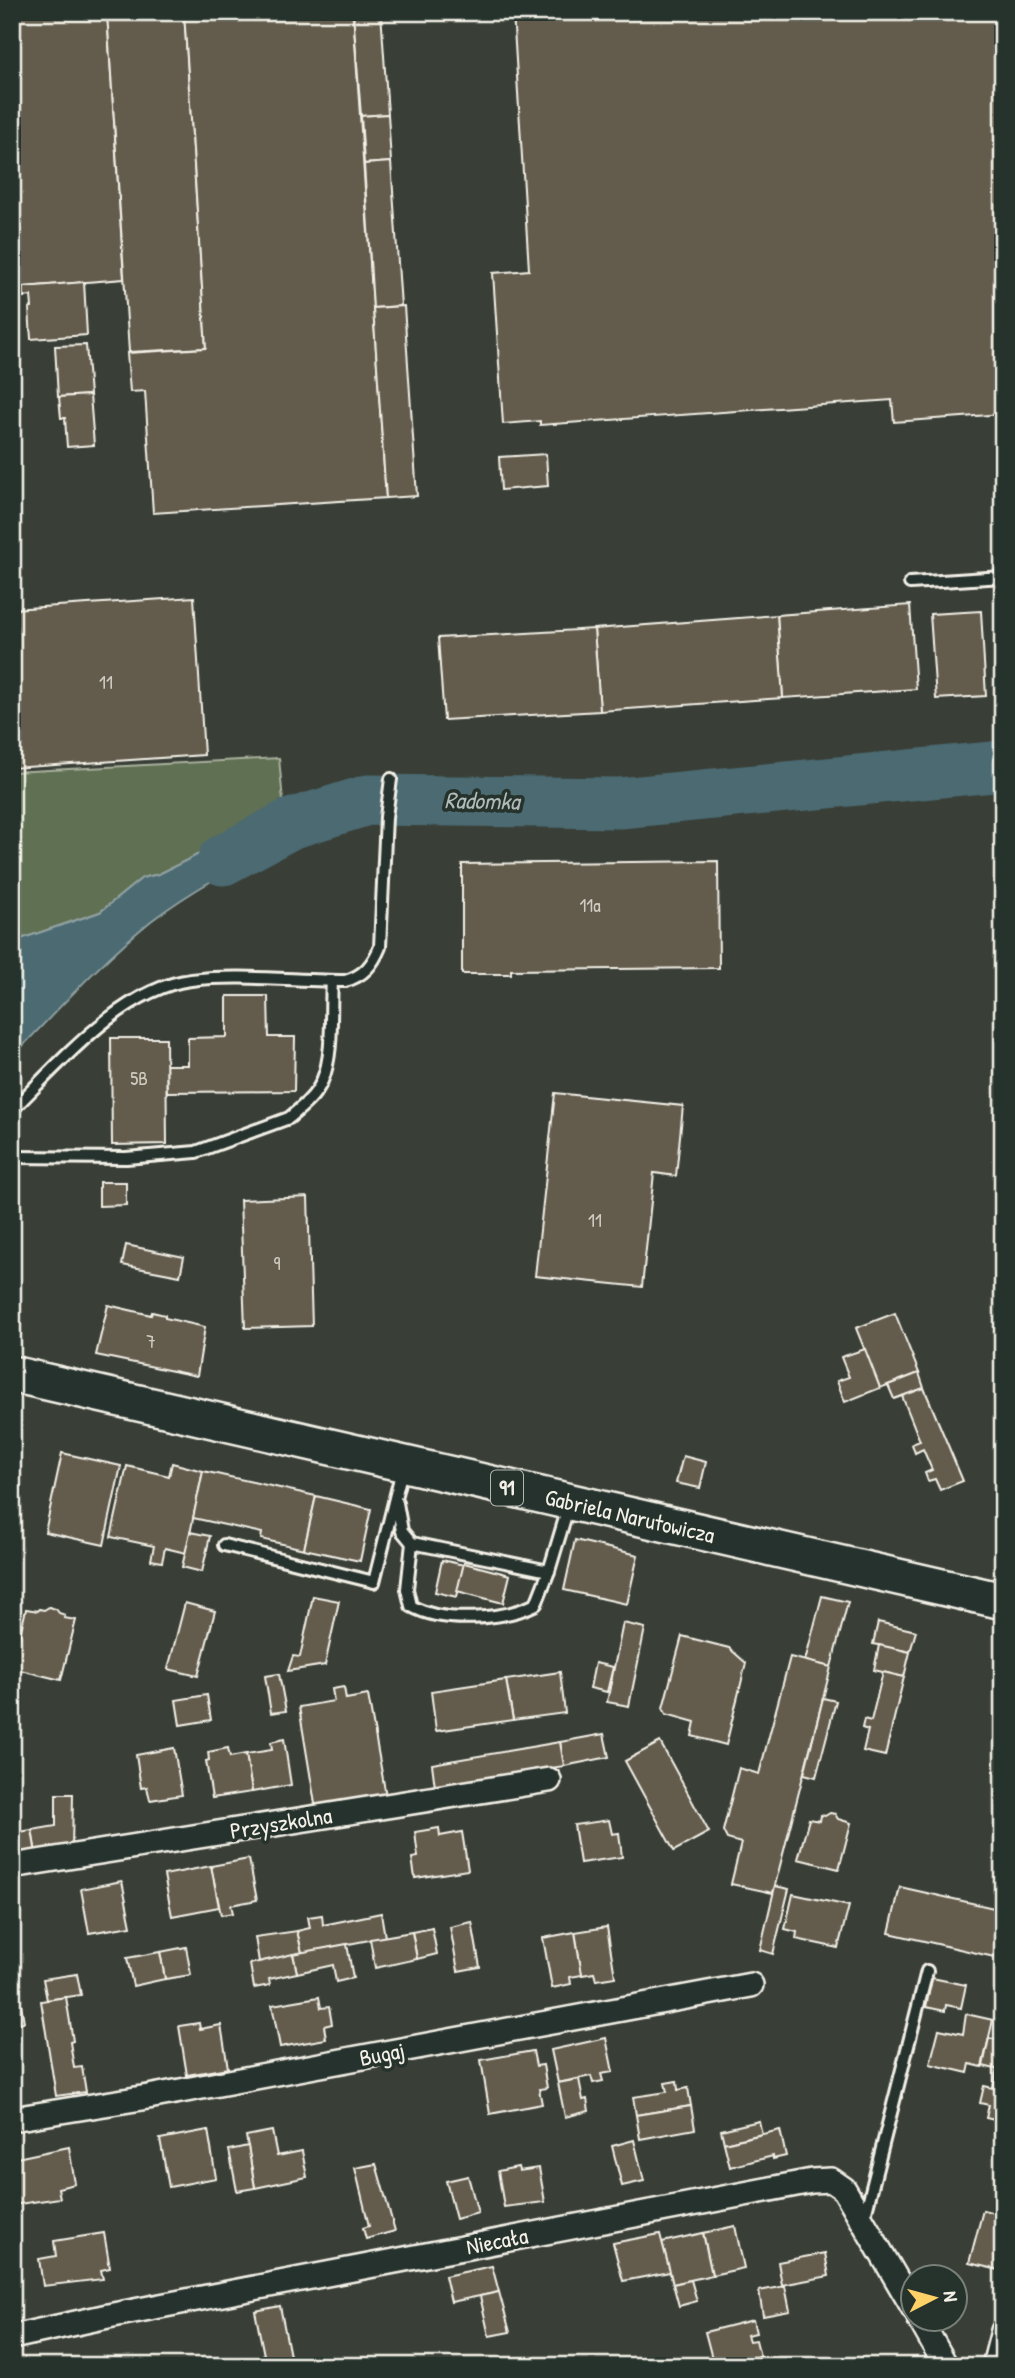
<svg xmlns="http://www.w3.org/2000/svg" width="1015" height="2378" viewBox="0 0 1015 2378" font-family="'Patrick Hand',sans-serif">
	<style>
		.green { fill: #5f7052; stroke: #aab09d; stroke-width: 2 }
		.water { fill: #4c6a72; stroke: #8fa0a1; stroke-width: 2 }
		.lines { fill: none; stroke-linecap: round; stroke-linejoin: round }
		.river { stroke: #4c6a72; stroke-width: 51 }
		.building { fill: #645c4d; stroke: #f4f1e8; stroke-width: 2 }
		.service-casing { stroke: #f4f1e8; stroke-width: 16 }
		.minor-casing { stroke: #f4f1e8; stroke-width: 28 }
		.primary-casing { stroke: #f4f1e8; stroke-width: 40 }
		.service { stroke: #26332d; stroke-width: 10 }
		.minor { stroke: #26332d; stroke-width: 23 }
		.primary { stroke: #26332d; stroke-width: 35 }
		.labels { text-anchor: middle; stroke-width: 7; stroke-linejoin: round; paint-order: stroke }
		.number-label { font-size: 19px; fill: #d0ccc1 }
		.shield { fill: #26332d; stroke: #b6b8b0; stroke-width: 2 }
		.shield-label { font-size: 21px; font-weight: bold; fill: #f4f1e8 }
		.street-label { font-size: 23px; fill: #f4f1e8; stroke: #26332d }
		.water-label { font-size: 24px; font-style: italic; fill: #b1bbb9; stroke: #26332d }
	</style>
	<rect width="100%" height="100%" fill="#393f37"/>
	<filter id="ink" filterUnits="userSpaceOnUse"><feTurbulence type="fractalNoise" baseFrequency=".0143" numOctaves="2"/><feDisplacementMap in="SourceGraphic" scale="14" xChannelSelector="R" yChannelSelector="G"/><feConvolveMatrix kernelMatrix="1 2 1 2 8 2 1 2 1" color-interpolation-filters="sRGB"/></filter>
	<g filter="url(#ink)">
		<polygon class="green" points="279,758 284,812 159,874 142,878 100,912 12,942 12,772"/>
		<path class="water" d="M 284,812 L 286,843 C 242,862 189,892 151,921 C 101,961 57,1011 12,1057 L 12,942 L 100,912 L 142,878 L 159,874 Z"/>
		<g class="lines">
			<polyline class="river" points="223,860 290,824 368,800 620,803 1003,766"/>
		</g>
		<g class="building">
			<polygon points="12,12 107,12 124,279 12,288"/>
			<polygon points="107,12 184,12 206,348 129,352"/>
			<polygon points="184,12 353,12 386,498 153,513 145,391 130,392 127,353 206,348"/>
			<polygon points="353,12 381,12 388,114 361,116"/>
			<polygon points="513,12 1003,12 1003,414 894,422 892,400 540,425 540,421 503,424 493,273 529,270"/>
			<polygon points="388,114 391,162 364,164 361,116"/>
			<polygon points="391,162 401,306 373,308 364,164"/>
			<polygon points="84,282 87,335 31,339 29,308 32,307 31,296 24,297 24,287"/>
			<polygon points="404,306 417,496 386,498 373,308"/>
			<polygon points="86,345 90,395 58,397 55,346"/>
			<polygon points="90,395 94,445 67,447 65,418 61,418 59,397"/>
			<polygon points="546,454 548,486 501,490 499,457"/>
			<polygon points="194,597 204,755 12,768 12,609"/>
			<polygon points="910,605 916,689 783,698 777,615"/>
			<polygon points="981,611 986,696 936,699 930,614"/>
			<polygon points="777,615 783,698 600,711 594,629"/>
			<polygon points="594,629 600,711 444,720 438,638"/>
			<polygon points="718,861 719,968 511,970 511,974 462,974 462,864"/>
			<polygon points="227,996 268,996 269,1037 295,1037 294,1091 167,1092 166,1065 188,1065 188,1038 227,1037"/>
			<polygon points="111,1038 166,1038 167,1144 112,1145"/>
			<polygon points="555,1093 683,1106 676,1176 654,1173 642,1287 535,1276"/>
			<polygon points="99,1182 126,1182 126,1205 99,1206"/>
			<polygon points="308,1197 312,1326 245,1328 240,1200"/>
			<polygon points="126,1245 184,1257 180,1276 122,1265"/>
			<polygon points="108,1305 151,1315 152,1312 165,1315 165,1318 205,1327 197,1376 96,1355"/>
			<polygon points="895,1313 919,1373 880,1388 856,1328"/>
			<polygon points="865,1349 880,1388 845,1402 837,1381 849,1377 841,1357"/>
			<polygon points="919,1373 924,1388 894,1399 888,1385"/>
			<polygon points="924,1388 963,1481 940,1490 935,1479 928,1481 925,1473 932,1470 923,1449 915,1453 912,1444 920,1441 902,1396"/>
			<polygon points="62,1453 121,1466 104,1545 45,1532"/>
			<polygon points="683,1456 706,1462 700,1488 676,1483"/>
			<polygon points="172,1463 203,1471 186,1553 165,1548 162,1562 151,1560 154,1546 111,1537 127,1466 169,1476"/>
			<polygon points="203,1471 316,1496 304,1549 261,1539 262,1533 193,1518"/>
			<polygon points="316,1496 371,1509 360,1561 304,1549"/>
			<polygon points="190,1532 210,1536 202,1572 182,1567"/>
			<polygon points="575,1540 638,1555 627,1604 564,1590"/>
			<polygon points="442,1560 464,1565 457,1597 435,1592"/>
			<polygon points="464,1563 510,1575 503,1603 457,1591"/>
			<polygon points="313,1596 339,1601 325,1665 288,1671 293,1656 300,1657"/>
			<polygon points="822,1596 848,1602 831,1667 805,1661"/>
			<polygon points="185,1603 215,1611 198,1676 168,1669"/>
			<polygon points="49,1607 56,1609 59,1613 65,1615 64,1618 76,1620 61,1680 12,1668 26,1609 38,1611 39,1609 44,1610"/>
			<polygon points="878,1622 916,1631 910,1652 873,1644"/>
			<polygon points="623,1623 645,1628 629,1706 607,1702"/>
			<polygon points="682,1636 729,1648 746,1663 726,1745 692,1736 695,1722 666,1714 663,1708"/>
			<polygon points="879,1645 910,1652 904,1677 874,1670"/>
			<polygon points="790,1657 831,1667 773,1893 731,1884 741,1843 727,1839 723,1831 739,1768 759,1774"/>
			<polygon points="595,1663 613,1667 607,1692 590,1688"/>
			<polygon points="560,1672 565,1713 513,1720 506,1680"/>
			<polygon points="883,1672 904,1677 885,1756 863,1751 868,1730 862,1728 864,1719 871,1721"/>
			<polygon points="279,1674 286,1711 271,1713 265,1676"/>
			<polygon points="506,1680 513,1720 436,1731 431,1691"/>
			<polygon points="344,1687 346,1699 368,1695 386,1796 316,1810 299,1707 334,1701 332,1689"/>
			<polygon points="207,1695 211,1720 180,1725 176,1700"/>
			<polygon points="823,1698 836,1701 816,1777 804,1774"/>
			<polygon points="604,1734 609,1757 564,1766 560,1742"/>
			<polygon points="284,1739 291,1785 252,1792 246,1754 272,1750 271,1742"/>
			<polygon points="560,1742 564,1766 435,1787 432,1764"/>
			<polygon points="660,1742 709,1832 674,1851 625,1761"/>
			<polygon points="174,1748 182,1795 150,1800 147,1787 141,1788 136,1755"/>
			<polygon points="228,1748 230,1757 246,1754 252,1792 212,1798 206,1761 209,1760 208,1752"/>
			<polygon points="56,1794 73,1794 72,1850 36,1854 32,1830 56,1826"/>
			<polygon points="830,1813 835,1814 838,1819 851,1823 839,1869 798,1859 809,1819 820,1821 821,1815 825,1816"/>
			<polygon points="609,1820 612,1834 619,1833 622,1857 580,1863 574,1825"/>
			<polygon points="439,1828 440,1836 462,1832 468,1870 415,1878 412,1858 418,1857 415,1832"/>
			<polygon points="32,1830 36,1854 12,1858 12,1833"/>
			<polygon points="249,1859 257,1900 231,1905 233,1913 221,1915 211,1866"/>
			<polygon points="211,1866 219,1907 172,1916 164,1875"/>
			<polygon points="122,1881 131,1926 89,1933 81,1889"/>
			<polygon points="775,1886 789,1889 773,1954 760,1950"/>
			<polygon points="900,1887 1003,1910 1003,1959 889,1933"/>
			<polygon points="793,1894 849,1906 838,1948 796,1939 797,1932 785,1929"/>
			<polygon points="381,1913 385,1937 302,1953 297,1931 310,1928 308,1917 322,1915 323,1925"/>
			<polygon points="472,1922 480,1967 458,1971 450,1927"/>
			<polygon points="607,1927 615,1977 596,1980 594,1973 582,1975 575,1932"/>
			<polygon points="432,1928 437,1954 417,1959 412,1932"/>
			<polygon points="297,1931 302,1953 259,1962 255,1937"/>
			<polygon points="412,1932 417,1959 375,1968 370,1939"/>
			<polygon points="575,1932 582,1975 570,1977 571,1984 552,1988 543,1938"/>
			<polygon points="347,1944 353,1978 336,1982 333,1965 297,1973 293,1954"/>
			<polygon points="186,1947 191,1975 165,1979 160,1952"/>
			<polygon points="160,1952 165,1979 133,1986 127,1958"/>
			<polygon points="293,1954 297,1973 269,1979 270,1985 254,1988 250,1964"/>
			<polygon points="77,1974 81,1995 47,2000 43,1979"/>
			<polygon points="932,1978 966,1985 961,2008 946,2005 945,2011 926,2007"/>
			<polygon points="66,1997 73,2041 70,2042 74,2068 82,2067 86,2092 56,2096 41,2001"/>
			<polygon points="319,1997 321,2008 329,2007 332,2024 324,2026 326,2039 280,2047 272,2005"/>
			<polygon points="21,2004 24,2022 12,2024 12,2005"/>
			<polygon points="966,2014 993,2020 982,2067 970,2064 968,2073 930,2064 939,2029 963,2034"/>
			<polygon points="199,2023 200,2029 221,2025 228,2068 187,2075 179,2026"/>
			<polygon points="606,2038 613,2072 601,2074 603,2081 593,2083 591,2076 558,2083 551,2050"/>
			<polygon points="989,2038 1003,2041 1003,2071 983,2066"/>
			<polygon points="533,2051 536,2066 543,2065 547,2088 539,2089 542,2104 490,2114 481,2060"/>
			<polygon points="997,2069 1003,2071 1003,2122 986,2118 989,2105 980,2103 984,2086 993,2088"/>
			<polygon points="579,2079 583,2100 587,2099 589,2111 565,2117 558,2083"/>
			<polygon points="677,2081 678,2090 688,2088 691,2106 636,2115 633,2097 667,2092 665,2083"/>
			<polygon points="691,2106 695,2129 640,2139 636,2115"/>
			<polygon points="759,2121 762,2134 724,2143 721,2130"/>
			<polygon points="208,2130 216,2178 169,2187 160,2139"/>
			<polygon points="780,2130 786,2156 773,2159 773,2156 730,2167 724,2143"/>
			<polygon points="272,2131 277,2156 302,2151 307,2177 255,2188 246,2136"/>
			<polygon points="634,2140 644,2181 622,2186 612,2146"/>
			<polygon points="248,2146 255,2188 237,2191 229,2150"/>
			<polygon points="69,2147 75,2184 58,2188 60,2198 12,2205 14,2180 12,2159"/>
			<polygon points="376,2164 395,2231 366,2239 363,2228 369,2226 355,2168"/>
			<polygon points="518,2167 519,2171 539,2168 545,2202 504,2207 498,2171"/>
			<polygon points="468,2176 478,2213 456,2219 446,2181"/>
			<polygon points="983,2210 1003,2215 1003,2271 969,2263"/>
			<polygon points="735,2226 744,2268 712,2275 703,2233"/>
			<polygon points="104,2233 110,2268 101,2270 103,2279 43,2286 39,2259 56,2256 54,2241"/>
			<polygon points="703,2233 712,2275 673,2284 662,2242"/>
			<polygon points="660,2234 670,2272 623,2281 613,2243"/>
			<polygon points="825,2253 829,2276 782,2285 778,2262"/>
			<polygon points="492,2266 499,2292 451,2302 445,2276"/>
			<polygon points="691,2280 697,2301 679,2306 673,2284"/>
			<polygon points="785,2286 790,2311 763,2316 759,2291"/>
			<polygon points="499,2292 510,2332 489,2336 480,2296"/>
			<polygon points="280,2306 292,2366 255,2366 254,2362 265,2360 255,2311"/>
			<polygon points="753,2320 756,2333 747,2335 749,2341 756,2340 760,2356 714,2366 705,2332"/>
			<polygon points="760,2356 762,2356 764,2366 720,2366"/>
		</g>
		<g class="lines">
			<g class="service-casing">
				<g id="service">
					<polyline points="910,583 1003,577"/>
					<path d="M 12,1110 C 59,1064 123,988 191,980 C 238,974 297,981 345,981 C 364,976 373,964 380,947 L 386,817 L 391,779"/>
					<path d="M 12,1157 L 126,1158 L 196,1152 L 289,1118 C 301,1108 316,1096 322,1081 C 334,1054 330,1011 332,981"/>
					<polyline points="397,1503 402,1531 412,1543 549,1571"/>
					<path d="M 412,1543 L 407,1589 L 411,1606 C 443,1624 504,1620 536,1604 L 549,1571 L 568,1508"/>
					<polyline points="224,1545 374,1582 402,1470"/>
					<polyline points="864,2219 927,1971"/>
				</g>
			</g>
			<g class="minor-casing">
				<g id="minor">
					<polyline points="12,1866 549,1780"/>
					<polyline points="12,2119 148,2097 751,1985"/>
					<polyline points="919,2318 946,2366"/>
					<polyline points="12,2337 108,2316 812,2181 831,2180 844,2189 914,2309"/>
					<polyline points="994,2366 1003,2331"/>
				</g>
			</g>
			<g class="primary-casing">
				<polyline id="primary" points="12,1374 1003,1601"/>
			</g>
			<use href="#service" class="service"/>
			<use href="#minor" class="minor"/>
			<use href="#primary" class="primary"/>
		</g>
	</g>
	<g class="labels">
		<g class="number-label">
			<text x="106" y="689">11</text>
			<text x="590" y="912">11a</text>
			<text x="139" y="1085">5B</text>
			<text x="595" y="1227">11</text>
			<text x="277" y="1270">9</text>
			<text x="151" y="1348">7</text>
		</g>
		<rect class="shield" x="491" y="1470.5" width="32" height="35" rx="5"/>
		<g class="shield-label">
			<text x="507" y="1495">91</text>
		</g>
		<g class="street-label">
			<text transform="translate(630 1516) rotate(13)" y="8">Gabriela Narutowicza</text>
			<text transform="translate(281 1823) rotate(-9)" y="8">Przyszkolna</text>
			<text transform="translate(382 2054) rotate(-11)" y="8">Bugaj</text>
			<text transform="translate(497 2241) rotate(-11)" y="8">Niecała</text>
		</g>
		<g class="water-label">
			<text transform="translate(482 801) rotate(1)" y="8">Radomka</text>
		</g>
	</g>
	<rect width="1015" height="2378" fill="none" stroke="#26332d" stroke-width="42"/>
	<rect x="21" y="21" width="973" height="2336" fill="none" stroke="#f4f1e8" stroke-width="2.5" filter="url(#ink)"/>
	<g transform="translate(934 2298) rotate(84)"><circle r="33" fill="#26332d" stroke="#787f78" stroke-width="2"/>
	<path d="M0-5L12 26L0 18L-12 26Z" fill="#ffd166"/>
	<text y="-10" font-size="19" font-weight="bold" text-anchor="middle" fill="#f4f1e8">N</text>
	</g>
</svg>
